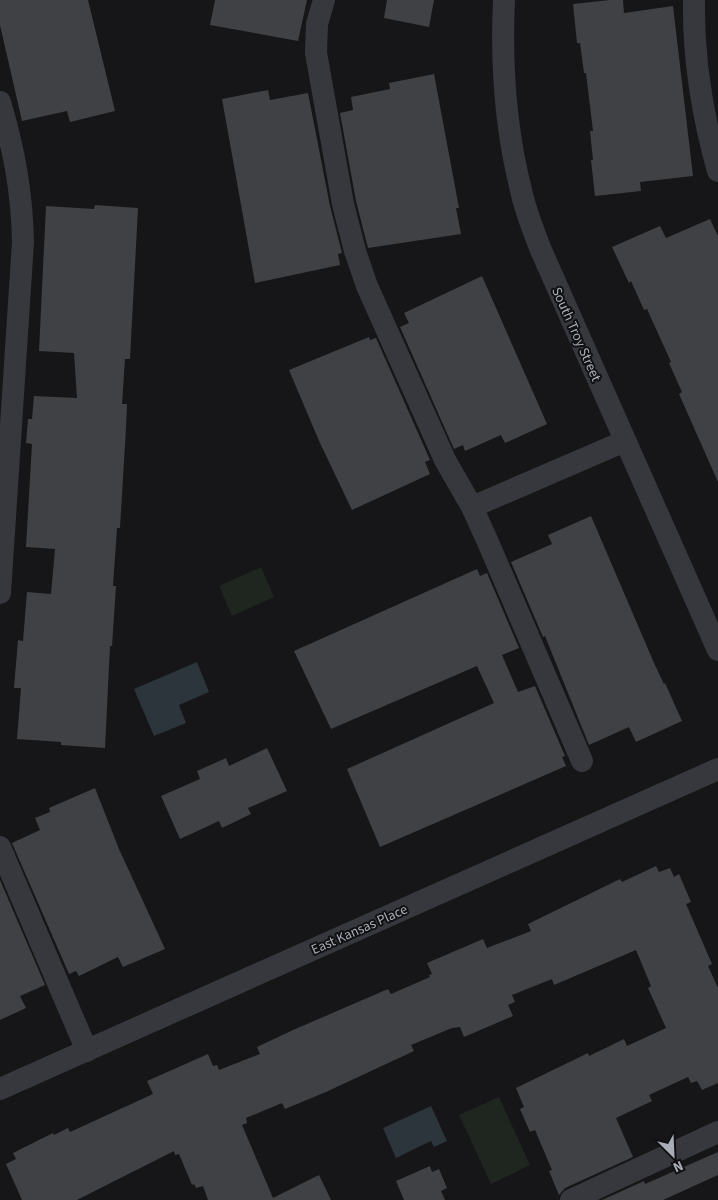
<svg xmlns="http://www.w3.org/2000/svg" width="718" height="1200" viewBox="0 0 718 1200" font-family="'Source Sans 3',sans-serif">
	<style>
		.green { fill: #1e261f }
		.water { fill: #2c353c }
		.building { fill: #404145 }
		.lines { fill: none; stroke-linecap: round; stroke-linejoin: round }
		.street { stroke: #37383d; stroke-width: 22 }
		.labels { text-anchor: middle; stroke-width: 4; stroke-linejoin: round; paint-order: stroke }
		.street-label { font-size: 14px; fill: #a8adb8; stroke: #111113 }
	</style>
	<rect width="100%" height="100%" fill="#161618"/>
	<g class="green">
		<polygon points="261,567 274,597 232,616 219,586"/>
		<polygon points="499,1097 530,1165 491,1184 459,1115"/>
	</g>
	<g class="water">
		<polygon points="197,662 209,692 179,705 186,723 154,736 134,689"/>
		<polygon points="431,1106 447,1141 434,1147 431,1141 396,1158 383,1128"/>
	</g>
	<g class="building">
		<polygon points="0,0 88,0 115,111 70,122 67,111 22,121 0,25"/>
		<polygon points="215,0 307,0 298,41 210,25"/>
		<polygon points="387,0 434,0 429,27 384,18"/>
		<polygon points="610,0 623,0 624,13 673,6 693,176 640,182 641,191 595,196 591,160 593,160 590,131 593,131 586,73 584,73 580,43 577,43 573,4"/>
		<polygon points="434,74 459,208 456,208 461,234 368,248 356,201 340,113 353,110 351,97 390,89 389,83"/>
		<polygon points="268,90 270,100 308,93 330,206 342,253 338,254 340,265 255,283 222,99"/>
		<polygon points="95,205 138,208 130,359 125,359 122,404 127,404 126,428 120,528 117,528 113,586 116,586 112,646 110,646 105,748 61,745 61,742 17,739 21,688 14,688 18,640 23,641 27,592 51,594 55,549 26,547 32,444 26,443 28,419 32,419 34,396 77,398 74,353 39,351 46,206 94,209"/>
		<polygon points="710,219 718,236 718,482 679,394 682,392 669,363 671,362 647,309 644,310 631,281 629,283 612,247 660,226 666,238"/>
		<polygon points="482,276 547,424 505,443 501,435 465,451 463,445 454,449 400,327 409,323 404,313"/>
		<polygon points="369,337 370,340 376,338 430,460 425,462 430,474 352,510 320,443 289,370"/>
		<polygon points="591,516 654,663 664,684 665,683 682,721 636,742 629,727 589,745 545,636 543,637 511,562 552,544 548,535"/>
		<polygon points="477,569 480,576 487,573 519,648 502,655 518,692 535,686 565,756 562,757 566,766 380,847 347,769 494,703 477,666 331,729 294,651"/>
		<polygon points="267,748 287,791 248,808 251,814 222,828 219,821 180,839 161,796 200,779 197,771 226,758 229,766"/>
		<polygon points="95,788 119,849 165,949 123,967 118,957 79,976 76,971 69,974 12,843 40,830 35,818 50,812 49,808"/>
		<polygon points="656,866 659,872 670,868 674,877 679,874 691,902 686,904 712,964 708,966 718,988 718,1083 702,1090 697,1081 691,1083 688,1077 649,1095 652,1101 616,1118 633,1157 565,1188 559,1195 549,1171 552,1170 535,1130 530,1132 520,1109 524,1107 516,1088 588,1053 589,1056 624,1039 627,1046 666,1028 648,988 651,986 636,950 554,985 552,979 512,995 515,1002 508,1005 513,1016 464,1037 460,1027 452,1028 411,1045 414,1051 326,1092 285,1109 282,1103 246,1118 247,1123 242,1125 273,1198 319,1175 331,1200 208,1200 203,1186 196,1188 194,1184 192,1185 179,1154 175,1155 174,1151 77,1200 22,1200 6,1164 16,1159 13,1153 53,1133 54,1135 68,1128 70,1132 153,1094 147,1081 208,1054 213,1066 217,1065 219,1070 260,1054 257,1047 293,1030 388,989 391,994 430,977 429,975 432,974 427,963 483,939 487,948 531,931 528,924 620,879 622,882"/>
		<polygon points="0,880 45,985 20,996 26,1008 0,1020"/>
		<polygon points="718,1152 718,1175 663,1200 602,1200 644,1181 645,1184"/>
		<polygon points="430,1166 432,1172 439,1169 447,1188 441,1191 445,1200 404,1200 396,1181"/>
	</g>
	<g class="lines">
		<g class="street">
			<polyline points="324,0 317,24 316,53 343,204 355,251 367,286 445,460 472,507 487,540 582,761"/>
			<path d="M 504,0 C 501,65 505,127 521,190 C 525,210 533,229 540,248 L 718,650"/>
			<path d="M 694,0 C 693,59 702,114 718,171"/>
			<path d="M 0,102 C 14,150 22,192 23,242 L 0,593"/>
			<polyline points="472,507 625,441"/>
			<polyline points="0,847 87,1051"/>
			<polyline points="0,1089 718,769"/>
			<polyline points="571,1200 718,1132"/>
		</g>
	</g>
	<g class="labels">
		<g class="street-label">
			<text transform="translate(577 334) rotate(66)" y="5">South Troy Street</text>
			<text transform="translate(359 929) rotate(-24)" y="5">East Kansas Place</text>
		</g>
	</g>
	<g transform="translate(673 1155) rotate(156)" stroke="#111113" stroke-width="4" paint-order="stroke">
	<path d="M0-4L9 19L0 12L-9 19Z" fill="#a8adb8"/>
	<text y="-8" font-size="14" font-weight="bold" text-anchor="middle" fill="#a8adb8">N</text>
	</g>
</svg>
